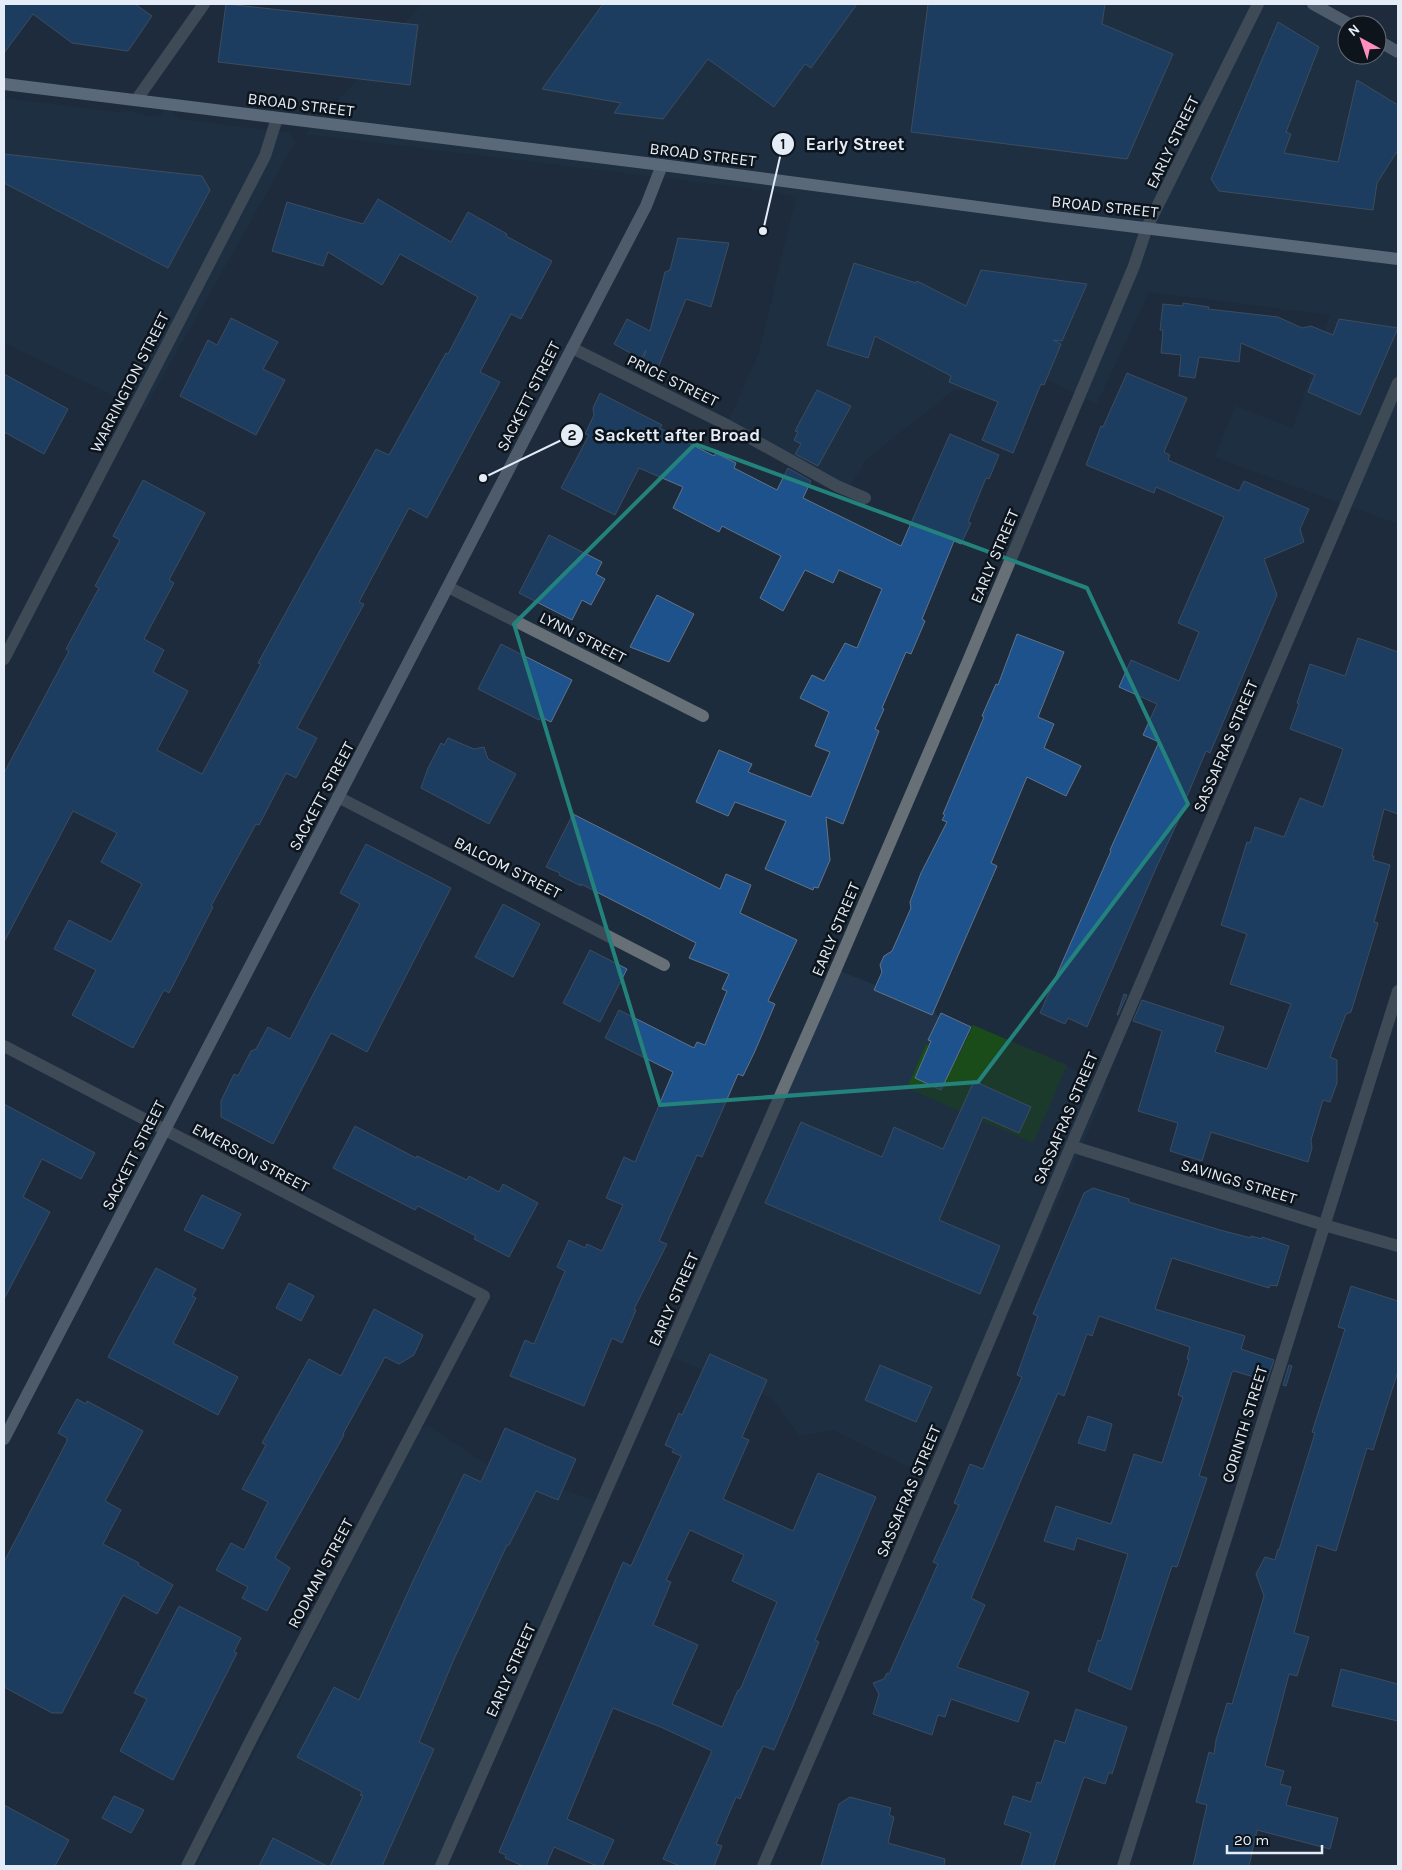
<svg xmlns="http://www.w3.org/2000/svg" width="1402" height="1870" viewBox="0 0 1402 1870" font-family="Karla,sans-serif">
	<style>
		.built { fill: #203349 }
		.green { fill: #194c18 }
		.building { fill: #1e528c; stroke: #637387; fill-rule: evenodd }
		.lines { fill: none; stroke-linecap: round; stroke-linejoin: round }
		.street { stroke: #676f77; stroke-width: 12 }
		.secondary { stroke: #8895a3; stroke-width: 12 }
		.primary { stroke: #a2b3c4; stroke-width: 12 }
		.marked { fill: none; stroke: #24827c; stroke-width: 4; stroke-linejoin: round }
		.labels { text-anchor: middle; stroke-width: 5; stroke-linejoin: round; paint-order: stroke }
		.street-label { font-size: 16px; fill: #e3ecf7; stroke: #0d141b }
		.leader { fill: none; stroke: #e3ecf7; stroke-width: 2 }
		.callout-dot { fill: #e3ecf7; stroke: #0d141b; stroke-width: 2 }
		.mark-label { font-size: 15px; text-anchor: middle; font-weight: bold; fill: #111 }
		.callout-label { font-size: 18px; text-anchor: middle; font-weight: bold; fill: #e3ecf7; stroke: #0d141b; stroke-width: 5; stroke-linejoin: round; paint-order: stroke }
	</style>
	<rect width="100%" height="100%" fill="#1d2c3c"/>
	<g class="built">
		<polygon points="422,4 1316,4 1347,25 1347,55 1377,55 1377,37 1398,48 1398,524 1214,457 1235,406 1293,428 1330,315 1149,292 1097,404 1019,365 994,368 967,391 954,390 866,460 852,483 843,486 729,420 759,352 796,197 771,191 305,134 363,74 393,35"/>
		<polygon points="4,98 116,112 133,111 137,114 158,117 168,108 180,119 289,133 296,141 144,410 4,343"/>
		<polygon points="833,972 843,972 934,1009 948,1034 979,1052 1035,1051 1105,1084 1105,1093 1083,1144 941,1467 929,1477 833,1430 800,1436 771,1398 669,1356"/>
		<polygon points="427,1425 489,1466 523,1475 598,1502 443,1866 196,1866 419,1431"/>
	</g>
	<polygon class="green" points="973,1025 1067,1065 1033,1143 907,1088 926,1044 958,1057"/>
	<g class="building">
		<polygon points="4,4 135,4 152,16 128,51 72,43 33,14 4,53"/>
		<polygon points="226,4 418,25 410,85 218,62"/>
		<polygon points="603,4 857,4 811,68 805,64 774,107 708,59 663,119 614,113 621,103 542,89"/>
		<polygon points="928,4 1105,4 1102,24 1173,54 1127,159 911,132"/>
		<polygon points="1278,22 1319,47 1286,132 1291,134 1284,153 1338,162 1357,80 1398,105 1398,150 1377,183 1373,210 1219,191 1211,179"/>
		<polygon points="4,154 202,176 210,190 168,268 4,183"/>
		<polygon points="378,199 451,242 468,212 507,234 506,236 552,261 521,319 511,314 480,372 500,382 427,518 409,508 359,602 364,604 297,728 317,738 296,778 286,773 259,825 256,824 211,906 213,907 169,993 164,990 133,1048 72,1015 96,970 54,949 69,920 111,942 142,884 101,862 117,833 73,811 4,942 4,773 69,651 66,649 99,588 95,586 120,540 113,536 143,480 205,513 169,580 174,583 144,639 164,650 153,672 188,691 157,750 202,774 261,664 258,663 376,449 389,455 446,353 448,354 478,297 400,254 382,285 328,252 323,266 272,251 287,202 363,224"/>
		<polygon points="678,238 729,243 711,307 686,299 655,375 640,370 646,350 641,359 614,344 627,319 650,331 665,272 670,270"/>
		<polygon points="854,263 916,283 917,281 966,306 981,270 1087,284 1062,341 1053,340 1061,344 1044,385 1041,384 1013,453 982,440 998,402 949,382 951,376 875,336 868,358 827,345"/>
		<polygon points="1183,303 1209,307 1208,309 1278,317 1302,328 1311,326 1333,335 1339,319 1398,328 1360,415 1308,392 1315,375 1241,343 1239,362 1199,357 1195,378 1179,376 1181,355 1161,353 1163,330 1160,330 1163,304 1183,306"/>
		<polygon points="231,318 278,342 263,369 285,380 256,435 180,396 208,340 217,345"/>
		<polygon points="1127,373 1187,398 1164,452 1170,455 1168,460 1239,491 1244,481 1309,509 1300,529 1304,542 1264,559 1277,595 1210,753 1206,751 1185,801 1187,802 1156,868 1087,1027 1068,1018 1065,1024 1040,1013 1111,851 1110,850 1159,742 1143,735 1157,704 1119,687 1131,660 1179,681 1199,632 1178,623 1224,517 1156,487 1154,493 1086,465 1101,426 1103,427"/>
		<polygon points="4,374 68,409 44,454 4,432"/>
		<polygon points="817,390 851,406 818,466 795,454 801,444 794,440 798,432 795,431"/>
		<polygon points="600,393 662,425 660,428 714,456 716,453 736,463 734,468 777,490 788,468 811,481 803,498 901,546 950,434 999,455 989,479 986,478 968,522 971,523 961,544 954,541 922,619 925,621 911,654 906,652 882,708 884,709 875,729 879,731 843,824 826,817 830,860 818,888 814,887 813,890 765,869 786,821 735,802 728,816 696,802 719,750 752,764 748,772 811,797 830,752 815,746 829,712 800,698 812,675 824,681 845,643 857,648 882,589 839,570 833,583 805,570 783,611 760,598 781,556 722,526 719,532 673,508 683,487 639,468 615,515 561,488 589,435 585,434 594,415 593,408"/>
		<polygon points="549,535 602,562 596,574 605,579 591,605 582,600 572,620 519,593"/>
		<polygon points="657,595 694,614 669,662 630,647"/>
		<polygon points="1017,634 1064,652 1038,717 1054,724 1044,748 1081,766 1066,796 1027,777 991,863 997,866 932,1015 874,990 882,972 880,965 884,956 892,951 911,908 910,902 921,873 947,822 942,820 945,815 943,814 984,717 982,716 996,684 998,685"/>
		<polygon points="1358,638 1398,652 1398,814 1384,809 1372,856 1374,856 1373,860 1390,865 1374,922 1378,923 1359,986 1351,1012 1346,1014 1330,1057 1337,1060 1337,1083 1330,1102 1323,1100 1311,1140 1312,1148 1308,1162 1211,1132 1202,1161 1170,1151 1178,1123 1138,1111 1162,1031 1133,1021 1142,1000 1224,1027 1215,1052 1267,1069 1291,1004 1230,984 1247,934 1221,925 1247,842 1250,843 1255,827 1284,837 1300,798 1323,807 1343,749 1290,729 1299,704 1297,703 1310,664 1345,676"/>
		<polygon points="501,644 572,680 551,722 541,717 539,720 478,689"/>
		<polygon points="448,738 474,749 484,747 488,759 516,774 489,824 421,788 428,768 441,743 444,745"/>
		<polygon points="573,814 720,889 726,874 751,885 740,913 797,940 768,1001 775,1004 755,1051 743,1076 738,1074 702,1157 697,1155 659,1241 667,1244 634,1309 636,1310 622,1343 612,1338 584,1406 510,1376 525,1340 534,1344 565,1271 557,1267 569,1240 585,1248 587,1244 602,1251 623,1205 606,1198 624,1157 635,1162 673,1072 605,1038 619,1010 694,1048 697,1042 705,1045 727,991 722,989 729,974 689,958 696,943 581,884 581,886 559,875 560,873 546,867"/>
		<polygon points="366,844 451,888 367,1052 331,1033 273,1144 221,1117 221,1101 234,1074 238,1076 251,1051 256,1049 268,1027 290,1039 360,904 340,893"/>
		<polygon points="503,904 540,924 513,977 475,957"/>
		<polygon points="590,950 627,969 600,1022 563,1003"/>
		<polygon points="1124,994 1127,995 1118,1015 1117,1015"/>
		<polygon points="941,1013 971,1027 941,1090 915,1078 931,1041 928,1040"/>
		<polygon points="974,1081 1031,1107 1019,1133 983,1117 939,1220 1000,1246 980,1294 765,1203 801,1122 882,1157 894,1127 943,1149"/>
		<polygon points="4,1104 95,1153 81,1179 42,1159 23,1197 50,1212 4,1299"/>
		<polygon points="355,1126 416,1158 417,1156 467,1180 469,1176 499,1192 503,1184 538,1203 509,1257 474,1239 476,1236 418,1206 415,1210 333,1168"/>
		<polygon points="1093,1188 1129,1199 1129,1202 1220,1230 1251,1238 1251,1236 1262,1239 1262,1237 1289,1246 1277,1286 1270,1285 1269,1288 1172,1258 1155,1309 1245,1336 1241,1349 1274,1360 1267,1381 1234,1371 1232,1372 1199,1476 1207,1478 1177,1567 1172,1566 1131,1690 1088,1671 1098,1640 1101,1641 1128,1554 1077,1538 1074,1550 1044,1541 1056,1506 1111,1524 1134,1454 1162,1463 1183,1397 1178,1395 1189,1359 1187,1359 1190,1347 1099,1316 1092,1336 1087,1334 1064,1396 1058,1393 971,1598 985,1605 957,1667 1029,1692 1018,1722 951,1699 945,1717 938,1715 932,1735 873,1714 879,1694 873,1683 884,1679 887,1673 889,1674 938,1564 933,1562 959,1505 954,1503 970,1464 983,1469 1022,1377 1017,1375 1038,1316 1033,1314 1084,1193"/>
		<polygon points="202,1195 241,1214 223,1249 184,1230"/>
		<polygon points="156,1268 196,1289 192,1296 196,1298 173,1343 238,1377 218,1415 108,1357"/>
		<polygon points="289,1283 314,1296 301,1321 276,1308"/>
		<polygon points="1351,1286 1398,1301 1398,1371 1373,1450 1367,1448 1336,1551 1317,1545 1294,1633 1309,1637 1297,1676 1289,1674 1265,1766 1284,1771 1280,1784 1291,1787 1286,1805 1338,1818 1330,1849 1257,1830 1249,1866 1193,1866 1207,1805 1196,1802 1209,1752 1214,1754 1216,1740 1227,1703 1232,1704 1238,1684 1264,1596 1256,1574 1265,1557 1275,1560 1278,1549 1279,1550 1315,1433 1312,1432 1345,1329 1338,1327"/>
		<polygon points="374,1309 423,1335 414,1355 399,1364 385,1357 343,1434 344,1435 275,1558 290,1568 267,1611 242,1598 248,1587 216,1570 231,1543 244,1550 268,1502 242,1489 266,1445 262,1443 309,1359 341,1376"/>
		<path d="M 710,1354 L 767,1380 L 742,1437 L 749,1440 L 723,1499 L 793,1531 L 818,1473 L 876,1497 L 815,1640 L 819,1642 L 792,1708 L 774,1750 L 763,1746 L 740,1799 L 736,1797 L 716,1844 L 722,1846 L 714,1866 L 680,1866 L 663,1859 L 712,1751 L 663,1728 L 613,1708 L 567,1819 L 614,1840 L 602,1866 L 597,1866 L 554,1847 L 546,1866 L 523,1866 L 505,1858 L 506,1855 L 499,1852 L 623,1562 L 631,1566 L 681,1456 L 672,1452 L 674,1449 L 665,1445 L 679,1413 L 682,1415 ZM 690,1530 L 744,1555 L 732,1581 L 777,1602 L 740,1690 L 738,1690 L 722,1727 L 672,1704 L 698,1645 L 653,1625 L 671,1582 L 666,1580 Z"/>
		<polygon points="880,1365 932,1387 916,1422 865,1400"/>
		<polygon points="1289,1365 1292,1366 1286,1386 1283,1385"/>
		<polygon points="77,1399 86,1404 87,1401 143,1431 105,1501 121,1510 103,1544 139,1563 138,1565 173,1585 157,1614 123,1595 62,1713 52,1713 4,1687 4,1562 67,1441 67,1438 58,1433"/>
		<polygon points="1088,1416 1112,1424 1105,1451 1078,1443"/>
		<polygon points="505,1428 576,1459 558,1500 536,1491 509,1545 507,1545 454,1659 419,1742 434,1749 382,1866 330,1866 363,1796 360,1795 362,1792 297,1757 334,1687 359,1700 413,1581 464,1474 481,1482"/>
		<polygon points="179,1606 241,1638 234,1652 237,1653 173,1780 120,1751 147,1699 134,1693"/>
		<polygon points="1341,1669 1398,1684 1398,1721 1332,1706"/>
		<polygon points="1076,1709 1127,1727 1112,1774 1109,1772 1105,1784 1084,1777 1054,1866 1021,1866 1031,1833 1004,1824 1013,1796 1031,1802 1037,1782 1041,1783 1055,1740 1065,1743"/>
		<polygon points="114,1796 144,1810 131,1833 102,1818"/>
		<polygon points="850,1797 891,1808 889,1815 894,1817 888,1843 945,1859 944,1866 821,1866 839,1804"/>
		<polygon points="4,1805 69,1840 55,1866 4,1866"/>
		<polygon points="273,1838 327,1866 259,1866"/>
	</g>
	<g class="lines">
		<g class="street">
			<polyline points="137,99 204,4"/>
			<polyline points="572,348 725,424 837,486 865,498"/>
			<polyline points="448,587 703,716"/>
			<polyline points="4,659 265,156 277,118"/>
			<polyline points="338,797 664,965"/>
			<polyline points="4,1046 484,1296 254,1734 187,1866"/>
			<polyline points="1071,1146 1324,1225 1398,1246"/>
			<polyline points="441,1866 829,985 968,661 1134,266 1147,227 1258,4"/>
			<polyline points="763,1866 948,1439 1071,1146 1398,383"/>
			<polyline points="1123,1866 1398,991"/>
		</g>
		<g class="secondary">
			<polyline points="1313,4 1351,25"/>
			<polyline points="1377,40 1398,52"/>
			<polyline points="4,1439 646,206 662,165"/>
		</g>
		<polyline class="primary" points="4,84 662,165 1046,216 1398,259"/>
	</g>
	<path d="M0 0H1402V1870H0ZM 695,444 L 1087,588 L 1188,804 L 978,1082 L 660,1105 L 514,624 Z" fill="#1d2c3c" fill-opacity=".55" fill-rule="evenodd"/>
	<path class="marked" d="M 695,444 L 1087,588 L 1188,804 L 978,1082 L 660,1105 L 514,624 Z"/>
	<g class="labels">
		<g class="street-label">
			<text transform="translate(301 104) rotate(7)" y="6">BROAD STREET</text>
			<text transform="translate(1172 142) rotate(-64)" y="6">EARLY STREET</text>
			<text transform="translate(703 154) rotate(7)" y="6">BROAD STREET</text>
			<text transform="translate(1105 206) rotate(6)" y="6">BROAD STREET</text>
			<text transform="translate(673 380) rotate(26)" y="6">PRICE STREET</text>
			<text transform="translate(129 382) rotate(-63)" y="6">WARRINGTON STREET</text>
			<text transform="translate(528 396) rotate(-63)" y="6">SACKETT STREET</text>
			<text transform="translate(994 556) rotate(-67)" y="6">EARLY STREET</text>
			<text transform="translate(583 637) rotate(27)" y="6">LYNN STREET</text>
			<text transform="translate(1225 746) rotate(-67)" y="6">SASSAFRAS STREET</text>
			<text transform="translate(321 796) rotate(-62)" y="6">SACKETT STREET</text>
			<text transform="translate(508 867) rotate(27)" y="6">BALCOM STREET</text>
			<text transform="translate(835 929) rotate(-67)" y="6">EARLY STREET</text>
			<text transform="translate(1065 1118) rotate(-67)" y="6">SASSAFRAS STREET</text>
			<text transform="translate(133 1155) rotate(-63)" y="6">SACKETT STREET</text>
			<text transform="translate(251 1157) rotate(28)" y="6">EMERSON STREET</text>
			<text transform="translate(1239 1181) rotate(17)" y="6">SAVINGS STREET</text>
			<text transform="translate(673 1299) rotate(-66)" y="6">EARLY STREET</text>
			<text transform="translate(1244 1424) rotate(-73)" y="6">CORINTH STREET</text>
			<text transform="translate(908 1491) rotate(-67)" y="6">SASSAFRAS STREET</text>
			<text transform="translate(320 1573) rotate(-62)" y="6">RODMAN STREET</text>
			<text transform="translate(510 1670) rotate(-66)" y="6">EARLY STREET</text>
		</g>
	</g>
	<path class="leader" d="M763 231L783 144M483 478L572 435"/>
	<g class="callout-dot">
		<circle cx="763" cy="231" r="5"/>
		<circle cx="483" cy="478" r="5"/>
		<circle cx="783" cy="144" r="12"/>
		<circle cx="572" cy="435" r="12"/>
	</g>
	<g class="mark-label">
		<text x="783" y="149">1</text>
		<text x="572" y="440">2</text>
	</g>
	<g class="callout-label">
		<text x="855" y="150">Early Street</text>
		<text x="677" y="441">Sackett after Broad</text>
	</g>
	<rect width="1402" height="1870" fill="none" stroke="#e3ecf7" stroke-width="10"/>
	<g transform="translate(1362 40) rotate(320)"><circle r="24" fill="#0d141b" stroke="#636a73"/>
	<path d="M0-4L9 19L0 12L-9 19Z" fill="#fd8ebf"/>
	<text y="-8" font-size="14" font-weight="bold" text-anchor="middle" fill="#e3ecf7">N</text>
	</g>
	<path d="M1227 1845v8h95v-8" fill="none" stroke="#e3ecf7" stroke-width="2.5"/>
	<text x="1234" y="1845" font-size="15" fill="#e3ecf7" stroke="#0d141b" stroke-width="4" paint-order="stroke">20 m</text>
</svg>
